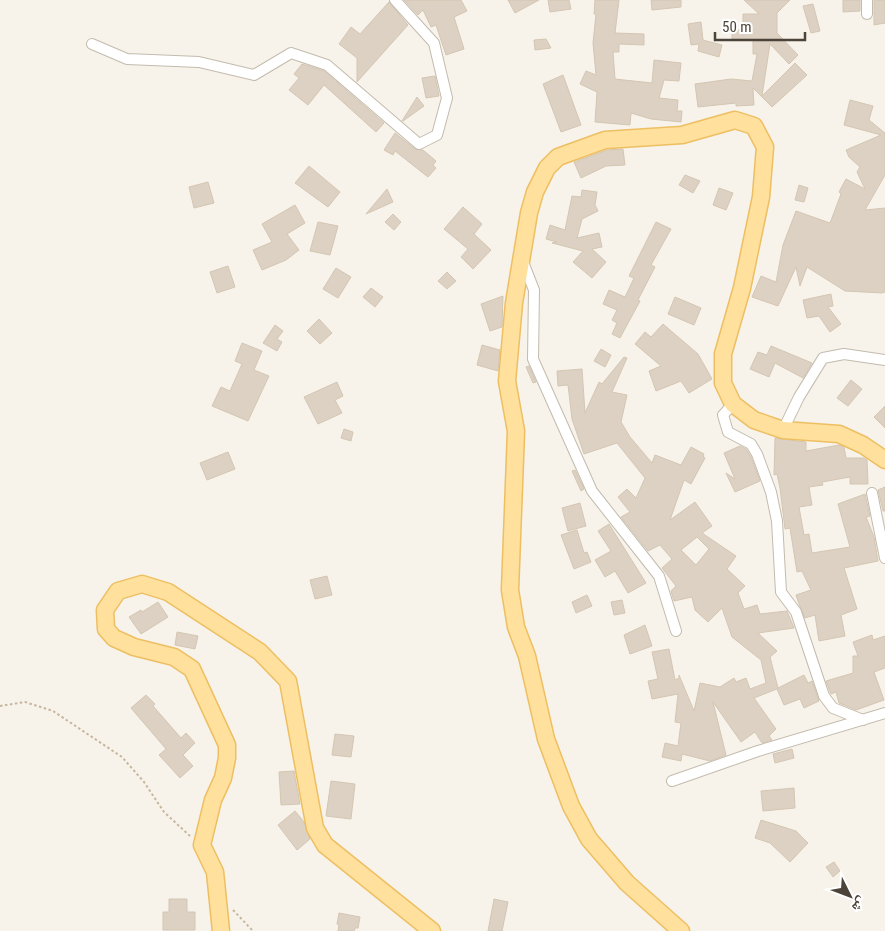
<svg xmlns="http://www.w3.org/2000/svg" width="885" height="931" viewBox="0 0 885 931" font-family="'Roboto Condensed','Noto Naskh Arabic',sans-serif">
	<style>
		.building { fill: #dcd1c3; stroke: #d5c6b2; fill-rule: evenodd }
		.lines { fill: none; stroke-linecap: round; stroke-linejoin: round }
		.street-casing { stroke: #c3bbad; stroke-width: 12 }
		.primary-casing { stroke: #edbf62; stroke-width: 19 }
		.path { stroke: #c6b69d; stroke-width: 2; stroke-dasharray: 2.5 2.5; stroke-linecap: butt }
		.street { stroke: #fff; stroke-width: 10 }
		.primary { stroke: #ffe09c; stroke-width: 16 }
	</style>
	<rect width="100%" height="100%" fill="#f7f3eb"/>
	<g class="building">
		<polygon points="404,0 461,0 467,11 454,17 464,49 446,55 436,25 431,27 423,10 418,15"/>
		<polygon points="508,0 539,0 515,13"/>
		<polygon points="548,0 569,0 571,9 550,12"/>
		<polygon points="595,0 619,0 615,33 644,34 644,45 619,44 619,52 613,52 615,79 652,83 654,60 681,63 679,81 664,80 659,98 678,100 677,111 682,111 681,122 651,119 631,113 630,125 595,122 597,92 580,84 586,71 596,75 593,43 596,14 594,14"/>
		<polygon points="651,0 681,0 681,7 652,10"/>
		<polygon points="744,0 790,0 777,13 777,33 798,55 789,64 770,44 762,96 795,63 807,75 772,107 753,88 754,105 736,106 736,103 698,107 695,84 731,79 752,81 757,54 753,54 753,40 732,40 732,30 743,30 743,14 759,14"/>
		<polygon points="843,0 860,0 860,11 843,12"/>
		<polygon points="874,0 885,0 885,23 874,25"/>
		<polygon points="389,2 408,25 357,82 357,58 339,44 351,27 360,34"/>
		<polygon points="813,4 820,31 811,33 803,6"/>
		<polygon points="701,22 703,40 722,45 719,57 698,51 699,44 691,45 688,24"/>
		<polygon points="546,39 551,48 535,50 534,40"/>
		<polygon points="302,64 324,71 384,123 376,132 324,85 308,105 289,90 299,78 294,74"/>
		<polygon points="563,75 581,125 561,132 543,84"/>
		<polygon points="435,76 439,96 426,98 422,78"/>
		<polygon points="417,97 424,106 403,121 402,121"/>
		<polygon points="850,100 873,106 869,120 885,133 885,175 865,210 885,208 885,292 882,293 845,291 807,267 800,286 796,267 778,306 752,297 761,276 776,282 783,245 796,211 830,223 841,194 839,192 846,179 865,189 857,172 860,167 849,157 846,150 881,135 844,125"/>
		<polygon points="395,133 415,149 423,150 436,161 433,165 436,168 428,177 395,151 393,155 384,150"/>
		<polygon points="623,149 625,165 606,166 581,178 574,162 607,150"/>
		<polygon points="309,166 340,192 328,207 295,183"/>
		<polygon points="685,175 700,181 693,193 679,185"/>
		<polygon points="208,182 214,203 194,208 189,187"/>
		<polygon points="799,185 808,188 804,202 795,200"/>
		<polygon points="719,188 733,193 726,210 713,205"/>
		<polygon points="387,189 393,202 366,214"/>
		<polygon points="582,190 597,192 595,205 598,211 582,219 577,238 599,233 602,247 592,249 606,262 592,278 573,262 583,251 552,243 557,242 546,239 550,225 565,230 572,196 581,197"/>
		<polygon points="295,205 305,223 287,234 299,250 286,260 262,270 253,250 272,242 262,224"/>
		<polygon points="463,207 482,224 474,234 491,250 473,269 461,257 468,249 444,229"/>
		<polygon points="393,214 401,222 394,230 385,222"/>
		<polygon points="318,222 338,226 330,255 310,251"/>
		<polygon points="656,222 671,229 651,265 655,267 638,300 640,301 620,338 612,334 617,323 612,320 617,310 603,304 609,290 625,297 634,278 629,276"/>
		<polygon points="228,266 235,287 217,293 210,272"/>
		<polygon points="336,268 351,277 338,298 323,289"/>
		<polygon points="447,272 456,281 447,289 438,281"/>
		<polygon points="371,288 383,297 375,307 363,297"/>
		<polygon points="831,294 833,306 828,307 841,324 830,332 819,316 807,318 803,300"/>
		<polygon points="503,296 502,327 490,331 481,304"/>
		<polygon points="675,297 701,308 694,325 668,314"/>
		<polygon points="319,319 332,333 320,344 307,331"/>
		<polygon points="663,324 698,354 712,379 689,393 681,381 656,391 649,371 661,366 635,344 645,332 651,337"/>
		<polygon points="275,325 283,331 277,339 282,342 277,351 263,343"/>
		<polygon points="242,343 262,351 254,370 269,376 248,421 212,406 221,387 230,391 242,364 235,361"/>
		<polygon points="482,345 500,350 498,371 477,365"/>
		<polygon points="771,346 812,363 803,378 775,363 769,377 750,369 758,352 767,355"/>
		<polygon points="601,349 611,355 605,367 594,361"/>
		<path d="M 624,357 L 627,358 L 612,392 L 627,395 L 621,422 L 630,437 L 652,463 L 655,455 L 681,465 L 691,447 L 704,454 L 703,456 L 705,458 L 691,484 L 684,480 L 670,520 L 695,502 L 712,526 L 702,533 L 736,556 L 727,569 L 745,586 L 738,593 L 744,609 L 757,605 L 760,614 L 787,611 L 794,628 L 758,633 L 777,651 L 770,657 L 778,688 L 804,675 L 808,683 L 812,681 L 819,701 L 804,708 L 800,699 L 784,705 L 777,689 L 754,698 L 776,729 L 769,736 L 772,740 L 762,743 L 755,732 L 741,742 L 713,702 L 726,755 L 710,761 L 682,754 L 681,761 L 662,757 L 665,743 L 678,746 L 681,723 L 675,722 L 678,694 L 652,699 L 648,681 L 658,679 L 652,652 L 669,649 L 675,680 L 679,678 L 679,675 L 694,711 L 700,683 L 720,687 L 734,678 L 736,682 L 746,678 L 750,689 L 766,683 L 761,660 L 732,637 L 722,608 L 708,622 L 695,610 L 692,597 L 674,601 L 671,591 L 676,586 L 662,568 L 672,559 L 660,545 L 648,551 L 621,517 L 630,512 L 618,497 L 627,489 L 636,498 L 645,478 L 617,443 L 584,454 L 572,419 L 568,385 L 558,386 L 557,371 L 582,369 L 585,413 L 599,382 L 602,384 ZM 697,537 L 709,549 L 696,565 L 681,550 Z"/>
		<polygon points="529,366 536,382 533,383 526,367"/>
		<polygon points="851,380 862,389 848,406 837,398"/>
		<polygon points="337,382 343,396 335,400 342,413 318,424 304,397"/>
		<polygon points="885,406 885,428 874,417"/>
		<polygon points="344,429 353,432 351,441 341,438"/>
		<polygon points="775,438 806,442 806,451 839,445 844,447 846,458 864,458 867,460 868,484 850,484 850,477 822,482 823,485 809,487 812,505 799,507 804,535 809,534 812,553 850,547 838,504 865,494 870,516 866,517 874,537 878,561 844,568 857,609 841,615 845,636 819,641 815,615 805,618 799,604 796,595 811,590 802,571 797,572 790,528 785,529 780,488 777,474 774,475"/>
		<polygon points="740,446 746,449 751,457 760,481 735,492 726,473 735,479 724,453"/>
		<polygon points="228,452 235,469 207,480 200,463"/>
		<polygon points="575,470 584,489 581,491 572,471"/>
		<polygon points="885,487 885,511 883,511 878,490"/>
		<polygon points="580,503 586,526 568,531 562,508"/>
		<polygon points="609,524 646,583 628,593 615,571 605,577 595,560 611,551 598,531"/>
		<polygon points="577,530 584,553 587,552 591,562 574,569 561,535"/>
		<polygon points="327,576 332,595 315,599 310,580"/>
		<polygon points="587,595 592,606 576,613 572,602"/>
		<polygon points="622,600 625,613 614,615 611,602"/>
		<polygon points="158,602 168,617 141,634 129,617 141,610 142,612"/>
		<polygon points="645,625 652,646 630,654 624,635"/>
		<polygon points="177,632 198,636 195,649 175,645"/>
		<polygon points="872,635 873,640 885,636 885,668 874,672 884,700 856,710 839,703 836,692 831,694 826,681 853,673 853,656 858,656 853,642"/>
		<polygon points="146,695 155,704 153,706 181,738 186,733 195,743 183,755 193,766 180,778 159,755 166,749 131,708"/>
		<polygon points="335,734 354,736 351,757 332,755"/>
		<polygon points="792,749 794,758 775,763 773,754"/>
		<polygon points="294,771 300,804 281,805 279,772"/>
		<polygon points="331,781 355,784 351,819 326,816"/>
		<polygon points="794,788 795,808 763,811 761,791"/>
		<polygon points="295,811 304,822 310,839 297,850 278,825"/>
		<polygon points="761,820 796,831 808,843 790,862 770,843 755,838"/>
		<polygon points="834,862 840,871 833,877 826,867"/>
		<polygon points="169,899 187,899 187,912 195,912 195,930 163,930 163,912 169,912"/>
		<polygon points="494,899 508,902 502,931 488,931"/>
		<polygon points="339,913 360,917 358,928 355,928 354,931 338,931 339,925 337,924"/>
	</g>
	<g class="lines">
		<g class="street-casing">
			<g id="street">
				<polyline points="867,0 867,14"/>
				<polyline points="92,44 127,59 199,62 254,75 291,53 327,65 419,144 437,135 447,98 434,43 395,0"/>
				<polyline points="523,262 534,290 533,359 592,491 659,576 676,631"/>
				<polyline points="733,404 723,415 728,432 751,444 757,454 771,492 777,521 781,592 796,612 824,696 833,708 863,720"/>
				<polyline points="783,430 799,397 823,358 844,354 885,360"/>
				<polyline points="872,493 885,558"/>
				<polyline points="672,781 758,751 885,713"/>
			</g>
		</g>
		<g class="primary-casing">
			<g id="primary">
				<polyline points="221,931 215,872 202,845 213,800 223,778 227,758 227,745 192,669 174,657 134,647 114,638 106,629 105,610 118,591 142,584 168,592 260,652 288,681 315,828 325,845 432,931"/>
				<polyline points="681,931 627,883 589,839 571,806 546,739 527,656 516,627 510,590 516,431 507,381 514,303 529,213 535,192 547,168 558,157 605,140 682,135 735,120 754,126 765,147 761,197 742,288 723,354 723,383 733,404 754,420 783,430 839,434 863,445 885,460"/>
			</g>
		</g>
		<g class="path">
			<polyline points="0,706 25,702 53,711 122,757 144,782 164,812 190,836"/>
			<polyline points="233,910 253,931"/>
		</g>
		<use href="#street" class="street"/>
		<use href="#primary" class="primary"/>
	</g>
	<g transform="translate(850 896) rotate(132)" stroke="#ffffff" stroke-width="4" paint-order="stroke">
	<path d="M0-4L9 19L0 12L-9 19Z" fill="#4c4438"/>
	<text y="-8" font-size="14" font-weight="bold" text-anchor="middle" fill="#4c4438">ش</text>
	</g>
	<path d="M715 32v8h90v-8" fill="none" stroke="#4c4438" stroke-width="2.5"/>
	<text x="722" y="32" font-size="15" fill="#4c4438" stroke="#ffffff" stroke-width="4" paint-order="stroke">50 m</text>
</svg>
